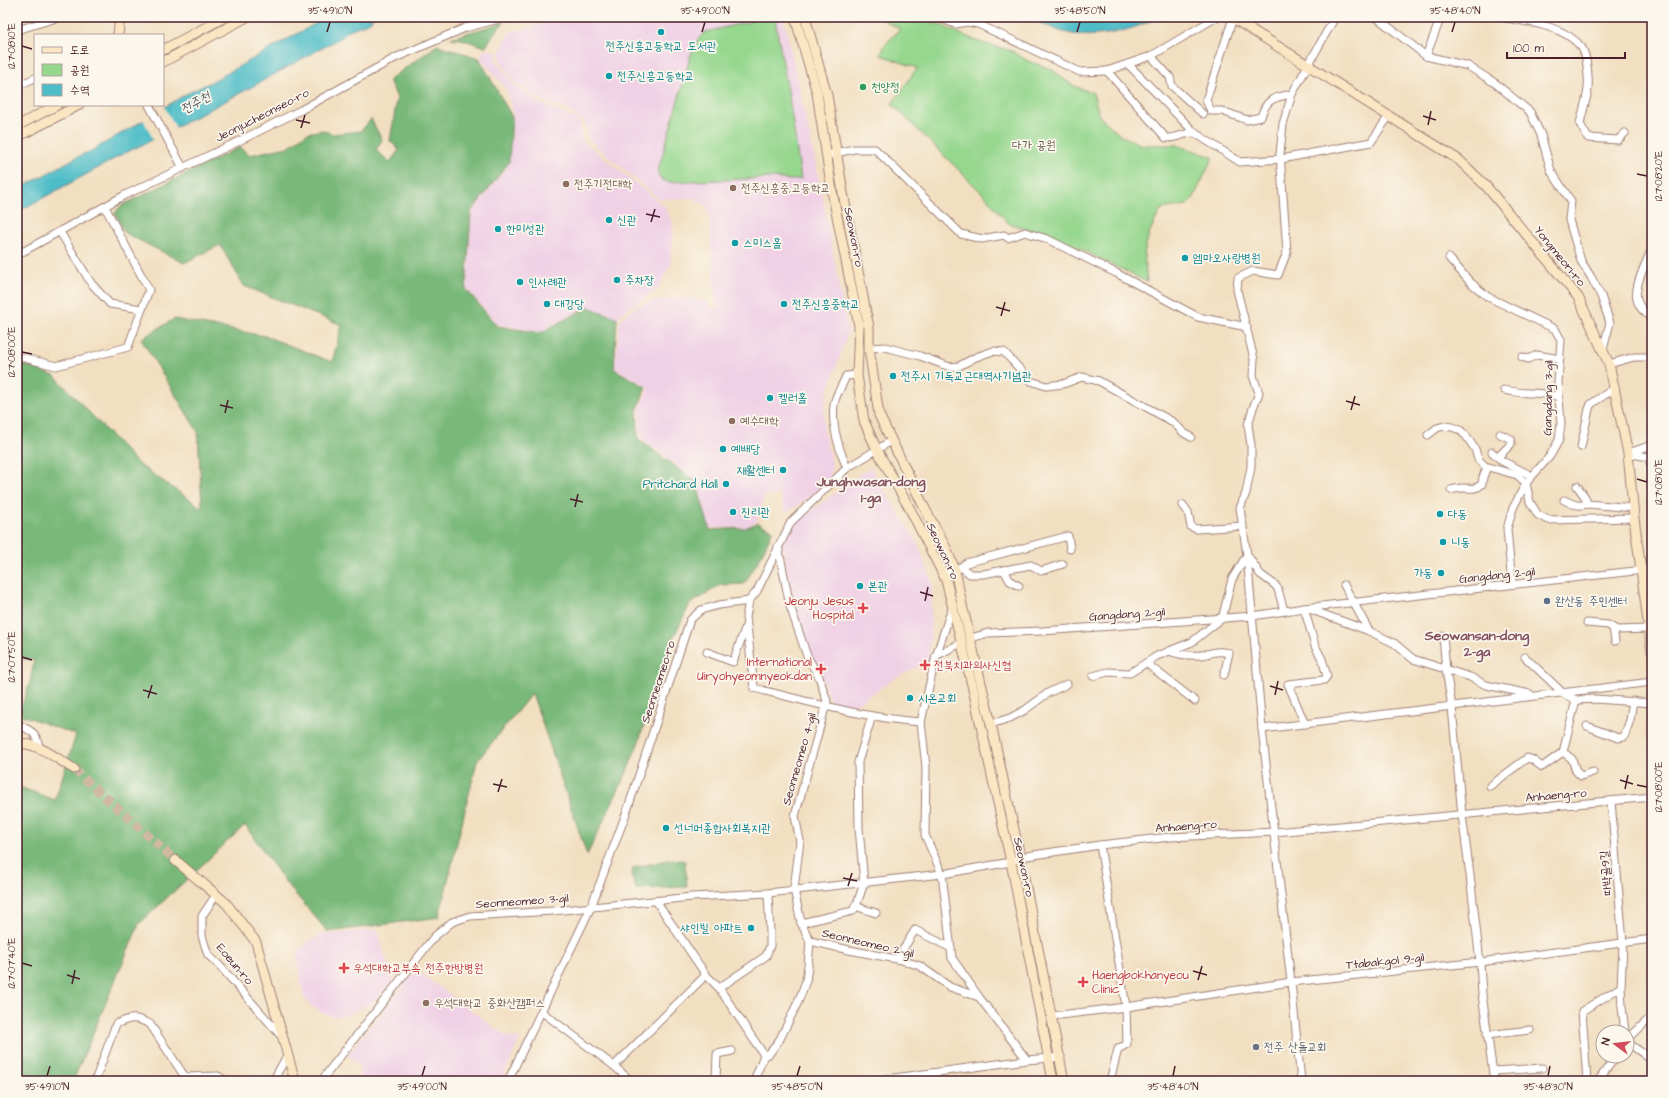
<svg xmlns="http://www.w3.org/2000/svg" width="1669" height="1098" viewBox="0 0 1669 1098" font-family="'Architects Daughter','Poor Story',sans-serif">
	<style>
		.built { fill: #f0d0e5 }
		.green { fill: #96d78e; stroke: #707b5c }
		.forest { fill: #78b879; stroke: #616c52 }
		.water { fill: #4fbdc7; stroke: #4c6e79 }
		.pier { fill: #f2dfc1 }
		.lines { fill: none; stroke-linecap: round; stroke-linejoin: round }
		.secondary-tunnel { stroke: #d0b9a3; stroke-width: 9; stroke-dasharray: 9 4.5; stroke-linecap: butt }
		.street-casing { stroke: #9e7f76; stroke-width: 9 }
		.secondary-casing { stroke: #9e7f76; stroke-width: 11 }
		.street { stroke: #fff; stroke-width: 7 }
		.secondary { stroke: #fbe6c4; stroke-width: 9 }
		.ticks { fill: none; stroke: #4a1f2b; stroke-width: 1.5 }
		.culture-dot { fill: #0f9aa8; stroke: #fbf7ec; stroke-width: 1.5 }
		.leisure-dot { fill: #2e9e5b; stroke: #fbf7ec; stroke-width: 1.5 }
		.education-dot { fill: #8d6e63; stroke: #fbf7ec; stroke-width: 1.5 }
		.service-dot { fill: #5c6f8a; stroke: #fbf7ec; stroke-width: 1.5 }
		.health-dot { fill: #e0444e; stroke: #fbf7ec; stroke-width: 1.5 }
		.worship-dot { fill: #6b7280; stroke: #fbf7ec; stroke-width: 1.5 }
		.labels { text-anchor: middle; stroke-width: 3.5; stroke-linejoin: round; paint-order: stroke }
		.culture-label { font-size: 12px; fill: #0d838f; stroke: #fbf7ec; text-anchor: start }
		.leisure-label { font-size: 12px; fill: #27864d; stroke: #fbf7ec; text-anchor: start }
		.street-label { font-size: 12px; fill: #4a1f2b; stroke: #fbf7ec }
		.park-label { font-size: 12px; fill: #615649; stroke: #fbf7ec }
		.education-label { font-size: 12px; fill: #785e54; stroke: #fbf7ec; text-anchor: start }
		.health-label { font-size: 12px; fill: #be3a42; stroke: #fbf7ec; text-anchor: start }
		.service-label { font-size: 12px; fill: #4e5e75; stroke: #fbf7ec; text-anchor: start }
		.worship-label { font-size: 12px; fill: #5b616d; stroke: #fbf7ec; text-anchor: start }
		.water-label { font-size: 13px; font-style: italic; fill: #4c5662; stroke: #fbf7ec }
		.quarter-label { font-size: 14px; font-weight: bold; fill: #835160; stroke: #fbf7ec }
		.neatline { fill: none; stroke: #4a1f2b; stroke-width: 1.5 }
		.ticks-label { font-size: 10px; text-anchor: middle; fill: #4a1f2b }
	</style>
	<rect width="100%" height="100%" fill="#fbf7ec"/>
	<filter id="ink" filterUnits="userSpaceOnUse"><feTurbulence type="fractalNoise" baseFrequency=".025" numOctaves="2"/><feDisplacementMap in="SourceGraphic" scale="8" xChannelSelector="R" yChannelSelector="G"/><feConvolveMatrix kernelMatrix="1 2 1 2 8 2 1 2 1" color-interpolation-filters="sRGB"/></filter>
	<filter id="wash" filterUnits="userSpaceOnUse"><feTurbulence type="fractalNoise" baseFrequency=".012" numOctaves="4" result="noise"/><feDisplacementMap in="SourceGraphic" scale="16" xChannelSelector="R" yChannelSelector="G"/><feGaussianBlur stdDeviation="0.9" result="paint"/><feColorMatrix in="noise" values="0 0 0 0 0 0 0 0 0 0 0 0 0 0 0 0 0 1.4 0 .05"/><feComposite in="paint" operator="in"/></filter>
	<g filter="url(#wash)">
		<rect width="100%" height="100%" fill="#f2dfc1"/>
		<g class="built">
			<polygon points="571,17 781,17 786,27 819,179 848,332 827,394 824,411 824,430 832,464 828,485 786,513 779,494 765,495 757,521 746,527 710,528 697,481 641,438 639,412 648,387 615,368 620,320 637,306 658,300 684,298 705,301 717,312 708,207 694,198 659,199 589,140 585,122 564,108 534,96 513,80 500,60 501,49 510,32"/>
			<polygon points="485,49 497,52 496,61 515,85 536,101 576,119 581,124 582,140 664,206 673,224 671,264 658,289 621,314 618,318 587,306 540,332 497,324 467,289 472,212 510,163 513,118 512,107 506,89 480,57"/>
			<polygon points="870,467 917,542 932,583 929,661 899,676 855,705 831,703 821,675 812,660 802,633 789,584 783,545 788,528"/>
			<polygon points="378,930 384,954 394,980 377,999 359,1010 346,1015 335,1017 322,1013 311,1006 304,999 297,956 306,943 321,935"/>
			<polygon points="416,970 506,1036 520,1039 501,1081 360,1081 359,1064 347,1055"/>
			<polygon points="1427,1077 1431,1081 1396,1081"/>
		</g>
		<g class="green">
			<polygon points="754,17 776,17 776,25 789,96 801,179 792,180 771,178 669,182 662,180 658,174 658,171 691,54 698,39 705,32 753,21"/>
			<polygon points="878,17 914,17 938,24 979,42 1012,51 1028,61 1051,69 1072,85 1093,93 1100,117 1120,135 1142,145 1177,145 1213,157 1194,197 1187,205 1161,209 1149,233 1144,254 1147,282 1068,243 1008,223 986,197 892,104 917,68 881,55 884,46 900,29"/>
		</g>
		<g class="forest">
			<polygon points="504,22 492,36 486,47 461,39 451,38"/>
			<polygon points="437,45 479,58 512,117 509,162 471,212 466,289 497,326 540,333 588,307 617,318 614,369 646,387 637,411 638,439 696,482 710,530 745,528 757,523 773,530 759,560 744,584 720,585 690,604 669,646 638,744 626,774 587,855 532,693 477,761 439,917 328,932 286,883 245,825 139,924 73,1081 17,1081 17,786 55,800 76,735 19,714 30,682 34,660 17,658 17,362 55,376 138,464 202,508 198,432 141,339 174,319 265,336 332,362 342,325 244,286 220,245 184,263 125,233 115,213 121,206 240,147 249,155 288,147 307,133 323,130 333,134 361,131 371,119 382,140 376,150 390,162 399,150 390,141 397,98 389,80"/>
			<polygon points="672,859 685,861 687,887 636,889 631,875 633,868"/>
		</g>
		<g class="water">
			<polygon points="327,17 373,17 370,22 349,30 338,39 248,89 154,139 115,158 113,160 17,212 17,190 75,158 91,151 144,120 186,94 213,81"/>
			<path d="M 1028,17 L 1064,17 L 1071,21 L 1100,24 L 1114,17 L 1159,17 C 1133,30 1098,40 1068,33 C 1054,30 1041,23 1028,17 Z"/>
		</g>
		<polygon class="pier" points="164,106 176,128 154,141 143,119"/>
	</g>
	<g filter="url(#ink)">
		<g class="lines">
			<polyline class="secondary-tunnel" points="74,769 175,860"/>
			<g class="street-casing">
				<g id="street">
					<polyline points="937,17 955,24 967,22 978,24 1080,72 1107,71 1151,56 1217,17"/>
					<polyline points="1376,17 1426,56 1441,17"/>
					<path d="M 1500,17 C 1527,22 1565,25 1582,48 C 1587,56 1589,79 1588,88 C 1587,100 1582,112 1580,124 L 1588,138 L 1618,140 L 1625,133"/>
					<path d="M 1233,18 L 1206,100 L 1211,111 L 1222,111 L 1247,120 L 1261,117 C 1266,99 1274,97 1292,94"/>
					<polyline points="17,30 60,17"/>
					<polyline points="1151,56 1170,77 1172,86 1203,114"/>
					<polyline points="1426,56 1468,66 1495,83 1530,112 1541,135 1551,171 1571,201 1569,220 1581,261 1591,277 1601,296 1610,323 1603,349"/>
					<polyline points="1128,64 1195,133"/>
					<path d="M 1107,71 L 1166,138 C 1177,139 1184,132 1195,133 L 1240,162 L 1281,159 L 1371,142 L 1389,116"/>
					<polyline points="17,86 35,78"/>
					<polyline points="149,105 183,168"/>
					<polyline points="832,154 854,149 875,149 961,234 982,239 1004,235 1008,238 1025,232 1047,239 1116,273 1198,317 1247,327"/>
					<polyline points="60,232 91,283 110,304 142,309"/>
					<path d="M 1651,251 C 1642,273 1623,302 1652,317"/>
					<polyline points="17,255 125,195 231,145 301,110 395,58 465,28 502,18 514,19 525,17"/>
					<polyline points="1449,258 1470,282 1488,297 1555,329 1561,340 1558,382 1561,424 1559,440 1550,456 1526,483 1513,508 1507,529 1512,584"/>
					<polyline points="869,348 885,347 920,356 950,367 959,366 976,357 993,351 1004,352 1031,381 1046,386 1063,384 1082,377 1099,381 1173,422 1184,433 1191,437"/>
					<polyline points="17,356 56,366 128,347 149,290 105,207"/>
					<polyline points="1522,357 1528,359 1537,355 1560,359"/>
					<polyline points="1609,364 1634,357 1652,357"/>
					<path d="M 1504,390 C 1523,395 1541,391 1559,397"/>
					<polyline points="1428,435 1437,428 1444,426 1452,427 1460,430 1466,436 1475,449 1478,459 1485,466 1517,475 1526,483 1530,502 1538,515 1548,520 1634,518"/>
					<polyline points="1581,447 1589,409 1591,404 1615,388"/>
					<polyline points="1492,452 1502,461 1532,476"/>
					<polyline points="1628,453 1648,457 1652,468"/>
					<polyline points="1628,453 1652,445"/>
					<polyline points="1498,457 1511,444 1511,439 1500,434"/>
					<path d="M 847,468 C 839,449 831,426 834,405 C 835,395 843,385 846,376 L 857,375"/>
					<polyline points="1577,486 1585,497 1587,504"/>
					<path d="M 1451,490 C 1455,489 1459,488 1462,488 C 1470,488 1476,490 1482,484 L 1483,477 L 1487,467"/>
					<path d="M 1564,500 C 1572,504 1578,507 1587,504 L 1634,508"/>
					<polyline points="1183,505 1188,512 1191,527 1197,529 1243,526"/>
					<polyline points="1248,556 1260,574 1275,585 1278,589 1284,611"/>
					<polyline points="961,567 970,574 983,574 1031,565 1041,571 1063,564"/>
					<polyline points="1004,570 1010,581 1019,586"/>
					<polyline points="943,575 961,567 966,563 1068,536 1070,549"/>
					<polyline points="1344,585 1369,631"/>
					<path d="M 749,601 L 746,617 L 754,688 C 809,702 865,718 921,722"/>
					<polyline points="954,607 952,608 936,656 921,722 926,767 925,835 942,874 952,958 979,997 1027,1060"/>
					<polyline points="1304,608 1315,646 1322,659 1327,676 1324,680 1288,684 1305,724"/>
					<polyline points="1309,609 1369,631 1394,643 1413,659 1470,677 1486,685 1530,694"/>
					<polyline points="1222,619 1232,579 1247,555"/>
					<polyline points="1587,623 1608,625 1617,630 1649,629"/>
					<polyline points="1613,628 1615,641"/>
					<polyline points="1443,636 1446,670 1452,707 1462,815 1470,875 1480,962 1652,939"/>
					<polyline points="971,638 988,633 1042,631 1253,616 1304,608 1652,569"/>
					<path d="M 1169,651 C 1180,655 1190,656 1201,655 C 1213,653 1217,650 1229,653 L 1224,675"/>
					<polyline points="707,652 733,662 746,626"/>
					<polyline points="936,656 961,643"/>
					<polyline points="1525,657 1564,694 1576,700 1595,699 1652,703"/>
					<polyline points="1146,663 1195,701"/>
					<polyline points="1093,676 1108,672 1130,673 1157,656 1192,642 1221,619"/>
					<path d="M 17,724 C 31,731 36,731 39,747"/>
					<polyline points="991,724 1010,718 1025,710 1048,693 1067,684"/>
					<polyline points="1587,726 1618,738 1624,737 1630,720 1633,701"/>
					<polyline points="1262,729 1652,682"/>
					<polyline points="1563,752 1572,759 1576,771 1581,776 1593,772"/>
					<polyline points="1490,786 1527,758 1533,760 1542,767 1563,752 1576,700"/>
					<polyline points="1611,801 1623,943 1621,987 1622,1007 1625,1032"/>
					<polyline points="1100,845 1126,1007 1127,1044 1118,1049 1110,1081"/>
					<polyline points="216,895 202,916 202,936 208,955 219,965 282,1037"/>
					<polyline points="656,901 706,975 719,988 764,1055 754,1081"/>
					<polyline points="855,906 876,913"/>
					<polyline points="801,923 853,911 858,901 864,883 859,828 858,762 872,716"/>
					<polyline points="810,941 849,950 902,960 920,966 950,987 979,997"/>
					<polyline points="897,959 915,930 951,948"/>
					<polyline points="719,988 766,956 770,946 770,933 768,893"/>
					<polyline points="542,1012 614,1066 631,1081"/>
					<polyline points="1052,1016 1126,1007 1291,982 1480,962 1482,994 1494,1081"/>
					<polyline points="1487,1035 1530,1030"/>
					<polyline points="1627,1040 1652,1016"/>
					<polyline points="1627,1042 1652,1060"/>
					<polyline points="764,1055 769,1054 780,1039 798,1002 806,981 808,966 810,941 801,923 794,889 800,841 795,816 827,701 819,677 807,656 790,606 778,546"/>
					<polyline points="614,1066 706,975"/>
					<polyline points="1493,1071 1542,1068"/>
					<path d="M 95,1081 L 116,1024 C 131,1017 136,1017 150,1024 L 185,1077 L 218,1076 L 226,1081"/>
					<polyline points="273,1081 288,1054"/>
					<polyline points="321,1081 434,937 452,922 470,916 553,911 692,897 768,893 942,874 1011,862 1020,857 1100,845 1170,837 1275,832 1652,797"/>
					<polyline points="508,1081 591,907 627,811 690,620 701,610 719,605 749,601 757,591 791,522 847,468 891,441"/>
					<polyline points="716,1081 717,1054 732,1051"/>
					<polyline points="872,1081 1027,1060 1061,1057"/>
					<polyline points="1301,1081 1291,982 1262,729 1247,555 1240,508 1246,493 1251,467 1251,445 1248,425 1253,408 1259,393 1253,376 1254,359 1237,290 1238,278 1253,271 1278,275 1287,252 1280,154 1283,124 1292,94 1335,17"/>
					<polyline points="1587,1081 1582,1011 1621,987"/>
					<polyline points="1598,1081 1616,1056"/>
				</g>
			</g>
			<g class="secondary-casing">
				<g id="secondary">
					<polyline points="795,17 817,93 832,191 859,326 857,375 864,421 877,450 911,511 946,580 973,689 1011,862 1053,1081"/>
					<polyline points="805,17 827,95 843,193 869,328 869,348 879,415 925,509 946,548 955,570 962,605 991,724 1020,857 1064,1081"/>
					<polyline points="1231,17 1459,160 1486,186 1578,297 1609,364 1628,453 1634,518 1652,651"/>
					<polyline points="118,35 120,17"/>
					<polyline points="163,50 225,17"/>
					<polyline points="163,62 247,17"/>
					<polyline points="17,126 57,105"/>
					<polyline points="17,137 79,105"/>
					<path d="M 17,743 C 41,744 54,757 74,769"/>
					<polyline points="175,860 226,903 256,942 295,1081"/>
				</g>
			</g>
			<use href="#street" class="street"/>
			<use href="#secondary" class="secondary"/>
		</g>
	</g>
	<path class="ticks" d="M 327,32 L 330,22M 702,32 L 705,22M 1077,32 L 1080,22M 1452,32 L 1455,22M 22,46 L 32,49M 1423,116 L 1436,120M 296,120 L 310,123M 1428,125 L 1431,111M 301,128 L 305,115M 1637,174 L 1647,176M 646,214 L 660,217M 651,222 L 655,209M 996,307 L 1010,311M 1001,316 L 1005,302M 22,352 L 32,354M 1346,401 L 1360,405M 220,405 L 233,408M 1351,410 L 1355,396M 225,413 L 228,400M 1637,479 L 1647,482M 570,499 L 583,502M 575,507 L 578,494M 920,592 L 933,596M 925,601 L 928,587M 22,657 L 32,660M 1270,686 L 1283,690M 143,690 L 157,694M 1275,695 L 1278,681M 148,698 L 152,685M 1620,780 L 1633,784M 493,784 L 507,787M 1637,785 L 1647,787M 1625,789 L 1628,775M 498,792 L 502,779M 843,878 L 857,881M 848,886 L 852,873M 22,963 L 32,966M 1193,971 L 1207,975M 67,975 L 80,979M 1198,980 L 1202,966M 72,984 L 75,970M 47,1076 L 50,1066M 422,1076 L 425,1066M 797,1076 L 800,1066M 1173,1076 L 1175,1066M 1548,1076 L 1550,1066"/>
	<g class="culture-dot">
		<circle cx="661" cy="32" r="4"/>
		<circle cx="609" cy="76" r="4"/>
		<circle cx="609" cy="220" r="4"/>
		<circle cx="498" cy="229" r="4"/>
		<circle cx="735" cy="243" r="4"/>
		<circle cx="1185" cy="258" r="4"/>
		<circle cx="617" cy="280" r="4"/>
		<circle cx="520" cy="282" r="4"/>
		<circle cx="547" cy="304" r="4"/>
		<circle cx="784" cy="304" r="4"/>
		<circle cx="893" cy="376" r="4"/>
		<circle cx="770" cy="398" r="4"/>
		<circle cx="723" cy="449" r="4"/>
		<circle cx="783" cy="470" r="4"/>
		<circle cx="726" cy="484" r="4"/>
		<circle cx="733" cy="512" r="4"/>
		<circle cx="1440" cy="514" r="4"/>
		<circle cx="1443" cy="542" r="4"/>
		<circle cx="1441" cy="573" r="4"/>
		<circle cx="860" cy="586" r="4"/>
		<circle cx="910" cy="698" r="4"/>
		<circle cx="666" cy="828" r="4"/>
		<circle cx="751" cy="928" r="4"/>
	</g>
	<circle class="leisure-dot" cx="863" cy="87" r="4"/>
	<g class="education-dot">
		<circle cx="566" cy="184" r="4"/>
		<circle cx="733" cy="188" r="4"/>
		<circle cx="732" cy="421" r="4"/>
		<circle cx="426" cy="1003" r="4"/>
	</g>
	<circle class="service-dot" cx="1547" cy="601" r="4"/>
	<g class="health-dot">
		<path d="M861 602h4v4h4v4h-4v4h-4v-4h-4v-4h4z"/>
		<path d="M923 659h4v4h4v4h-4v4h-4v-4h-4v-4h4z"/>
		<path d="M819 663h4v4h4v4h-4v4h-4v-4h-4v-4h4z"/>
		<path d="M342 962h4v4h4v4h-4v4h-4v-4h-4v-4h4z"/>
		<path d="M1081 976h4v4h4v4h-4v4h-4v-4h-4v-4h4z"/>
	</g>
	<circle class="worship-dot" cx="1256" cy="1047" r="4"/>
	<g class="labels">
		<g class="culture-label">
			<text x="661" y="50" text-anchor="middle">전주신흥고등학교 도서관</text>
			<text x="617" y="80">전주신흥고등학교</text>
			<text x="617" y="224">신관</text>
			<text x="506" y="233">한미성관</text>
			<text x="743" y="247">스미스홀</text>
			<text x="1193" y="262">엠마오사랑병원</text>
			<text x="625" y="284">주차장</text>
			<text x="528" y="286">인사례관</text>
			<text x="555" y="308">대강당</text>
			<text x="792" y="308">전주신흥중학교</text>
			<text x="901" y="380">전주시 기독교근대역사기념관</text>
			<text x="778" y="402">켈러홀</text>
			<text x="731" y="453">예배당</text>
			<text x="775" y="474" text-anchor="end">재활센터</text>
			<text x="718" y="488" text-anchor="end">Pritchard Hall</text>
			<text x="741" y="516">진리관</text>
			<text x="1448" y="518">다동</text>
			<text x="1451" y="546">니동</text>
			<text x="1433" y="577" text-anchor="end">가동</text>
			<text x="868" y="590">본관</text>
			<text x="918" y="702">시온교회</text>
			<text x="674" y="832">선너머종합사회복지관</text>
			<text x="743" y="932" text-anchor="end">샤인빌 아파트</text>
		</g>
		<g class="leisure-label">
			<text x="871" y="91">천양정</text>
		</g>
		<g class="street-label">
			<text transform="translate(262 115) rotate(-27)" y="4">Jeonjucheonseo-ro</text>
			<text transform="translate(854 237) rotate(79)" y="4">Seowon-ro</text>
			<text transform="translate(1560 256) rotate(51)" y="4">Yongmeori-ro</text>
			<text transform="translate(1548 398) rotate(-89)" y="4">Gangdang 3-gil</text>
			<text transform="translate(943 551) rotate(65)" y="4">Seowon-ro</text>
			<text transform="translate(1497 575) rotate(-6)" y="4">Gangdang 2-gil</text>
			<text transform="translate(1127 614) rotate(-4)" y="4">Gangdang 2-gil</text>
			<text transform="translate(658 682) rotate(-72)" y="4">Seonneomeo-ro</text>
			<text transform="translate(799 759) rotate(-74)" y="4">Seonneomeo 4-gil</text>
			<text transform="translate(1556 795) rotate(-5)" y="4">Anhaeng-ro</text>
			<text transform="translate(1186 826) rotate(-4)" y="4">Anhaeng-ro</text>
			<text transform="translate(1024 867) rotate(78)" y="4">Seowon-ro</text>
			<text transform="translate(1606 873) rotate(-95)" y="4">따박골9길</text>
			<text transform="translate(522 901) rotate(-4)" y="4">Seonneomeo 3-gil</text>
			<text transform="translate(868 943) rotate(13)" y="4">Seonneomeo 2-gil</text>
			<text transform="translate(1385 961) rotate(-6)" y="4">Ttabakgol 9-gil</text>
			<text transform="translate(235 964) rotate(50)" y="4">Eoeun-ro</text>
		</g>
		<g class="park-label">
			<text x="1034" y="149">다가 공원</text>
		</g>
		<g class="education-label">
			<text x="574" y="188">전주기전대학</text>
			<text x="741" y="192">전주신흥중,고등학교</text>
			<text x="740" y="425">예수대학</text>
			<text x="434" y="1007">우석대학교 중화산캠퍼스</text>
		</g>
		<g class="health-label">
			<text x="854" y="605" text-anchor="end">Jeonju Jesus<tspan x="854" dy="14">Hospital</tspan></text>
			<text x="812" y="666" text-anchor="end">International<tspan x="812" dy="14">Uiryohyeomnyeokdan</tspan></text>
			<text x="934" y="669">전북치과의사신협</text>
			<text x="353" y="972">우석대학교부속 전주한방병원</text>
			<text x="1092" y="979">Haengbokhanyeou<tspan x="1092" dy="14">Clinic</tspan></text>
		</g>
		<g class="service-label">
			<text x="1555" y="605">완산동 주민센터</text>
		</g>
		<g class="worship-label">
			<text x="1264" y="1051">전주 산돌교회</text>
		</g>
		<g class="water-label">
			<text transform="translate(195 102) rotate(-29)" y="5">전주천</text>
		</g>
		<g class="quarter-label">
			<text x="871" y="486">Junghwasan-dong<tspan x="871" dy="16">1-ga</tspan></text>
			<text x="1477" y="640">Seowansan-dong<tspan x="1477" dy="16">2-ga</tspan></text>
		</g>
	</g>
	<rect width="1669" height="1098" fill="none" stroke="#fbf7ec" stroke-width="44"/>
	<rect x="34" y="34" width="130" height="72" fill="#fbf7ec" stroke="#b4a19f"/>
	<rect x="42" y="47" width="20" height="6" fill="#fbe6c4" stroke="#b4a19f"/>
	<text x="70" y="54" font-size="12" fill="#4a1f2b">도로</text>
	<rect x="42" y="64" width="20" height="12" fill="#96d78e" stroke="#b4a19f"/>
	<text x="70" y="74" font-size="12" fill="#4a1f2b">공원</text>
	<rect x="42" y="84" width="20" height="12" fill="#4fbdc7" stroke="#b4a19f"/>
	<text x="70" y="94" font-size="12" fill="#4a1f2b">수역</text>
	<g transform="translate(1615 1044) rotate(285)"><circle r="19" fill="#fbf7ec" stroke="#b4a19f"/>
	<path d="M0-3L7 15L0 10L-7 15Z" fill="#d1495b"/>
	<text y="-6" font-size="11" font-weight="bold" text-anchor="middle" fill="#4a1f2b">N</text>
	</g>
	<path d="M1507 52v6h118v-6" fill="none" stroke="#4a1f2b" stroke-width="2"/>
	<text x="1513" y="52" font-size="12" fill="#4a1f2b" stroke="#fbf7ec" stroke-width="3" paint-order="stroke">100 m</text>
	<rect x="22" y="22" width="1625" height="1054" class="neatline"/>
	<g class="ticks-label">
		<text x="330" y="14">35°49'10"N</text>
		<text x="705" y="14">35°49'00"N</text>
		<text x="1080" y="14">35°48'50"N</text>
		<text x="1455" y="14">35°48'40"N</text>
		<text transform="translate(11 46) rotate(-90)" y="4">127°08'10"E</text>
		<text transform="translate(1658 176) rotate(-90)" y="4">127°08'20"E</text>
		<text transform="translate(11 352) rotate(-90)" y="4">127°08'00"E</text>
		<text transform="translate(1658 482) rotate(-90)" y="4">127°08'10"E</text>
		<text transform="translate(11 657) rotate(-90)" y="4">127°07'50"E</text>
		<text transform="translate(1658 787) rotate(-90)" y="4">127°08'00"E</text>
		<text transform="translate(11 963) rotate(-90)" y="4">127°07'40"E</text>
		<text x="47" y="1090">35°49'10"N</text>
		<text x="422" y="1090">35°49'00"N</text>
		<text x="797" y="1090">35°48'50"N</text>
		<text x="1173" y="1090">35°48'40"N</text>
		<text x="1548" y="1090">35°48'30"N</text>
	</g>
</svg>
